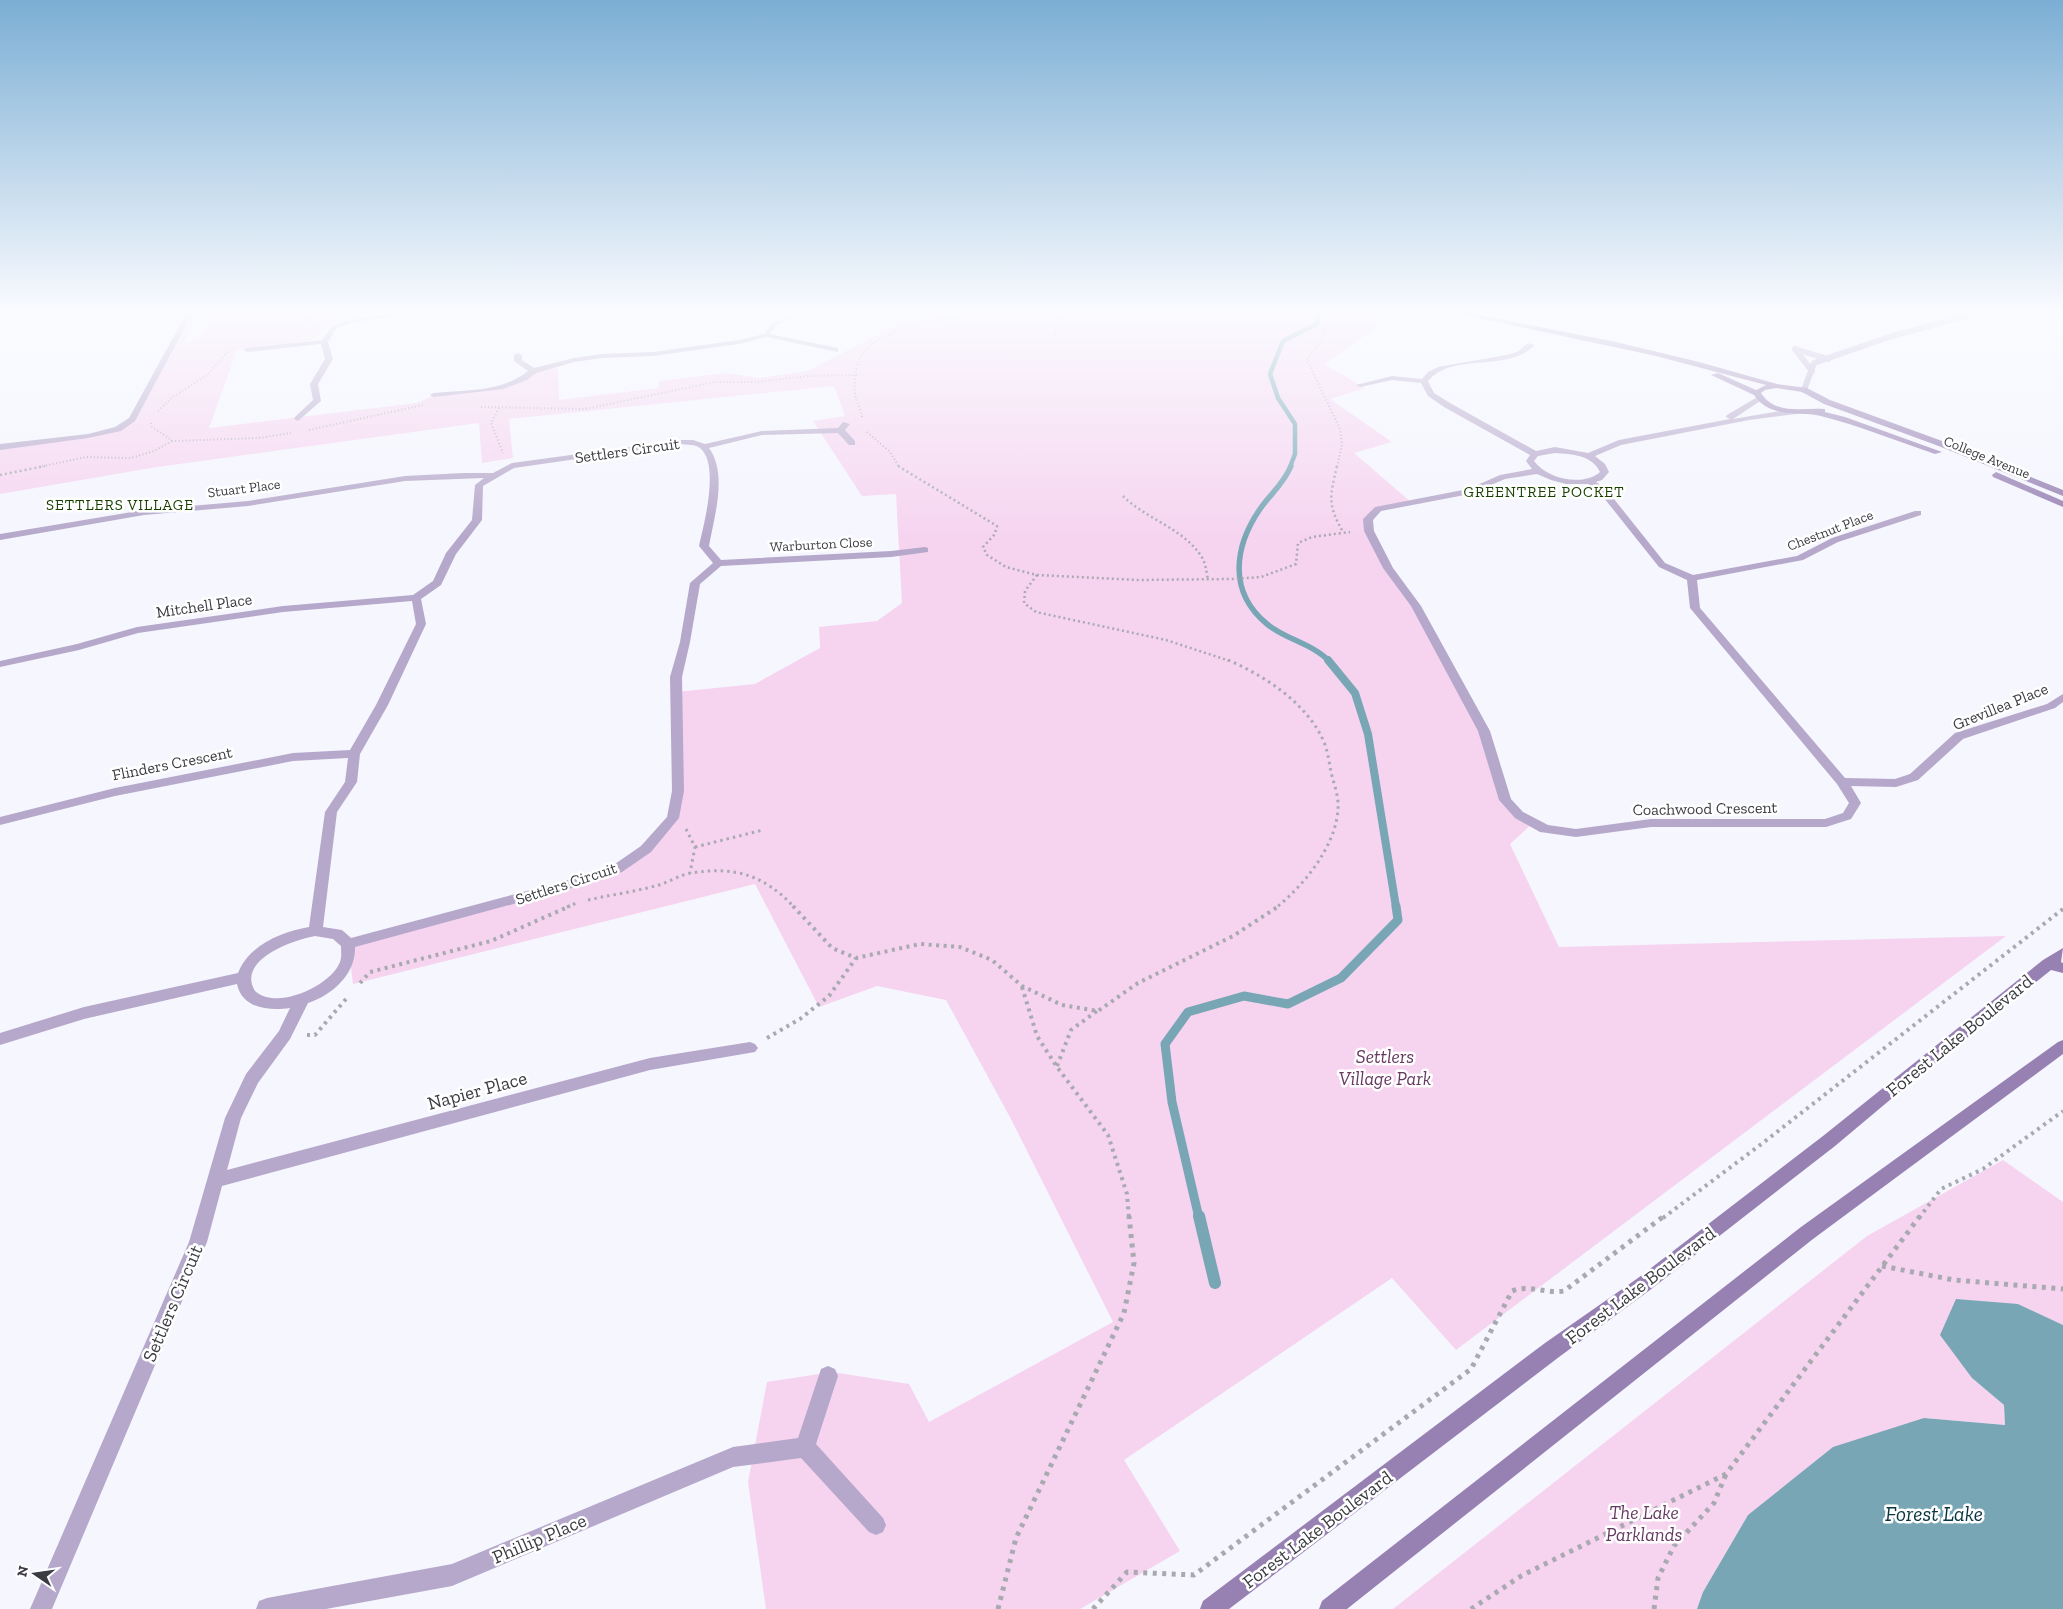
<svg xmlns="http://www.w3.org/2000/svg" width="2063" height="1609" viewBox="0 0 2063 1609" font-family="'Zilla Slab',serif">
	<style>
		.green { fill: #f6d4f0; fill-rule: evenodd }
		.water { fill: #78a6b5 }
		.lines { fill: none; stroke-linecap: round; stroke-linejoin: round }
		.stream-far4 { stroke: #78a6b5; stroke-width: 4.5 }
		.stream-far3 { stroke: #78a6b5; stroke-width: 5.5 }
		.stream-far2 { stroke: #78a6b5; stroke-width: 8 }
		.stream-far1 { stroke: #78a6b5; stroke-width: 9 }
		.stream { stroke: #78a6b5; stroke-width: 12 }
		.path-far4 { stroke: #a9aab1; stroke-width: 2; stroke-dasharray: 1 2.5; stroke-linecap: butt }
		.path-far3 { stroke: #a9aab1; stroke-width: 2.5; stroke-dasharray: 2 3; stroke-linecap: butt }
		.path-far2 { stroke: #a9aab1; stroke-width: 3; stroke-dasharray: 2.5 4; stroke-linecap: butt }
		.path-far1 { stroke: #a9aab1; stroke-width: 4; stroke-dasharray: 3 4.5; stroke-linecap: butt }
		.path { stroke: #a9aab1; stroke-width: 5; stroke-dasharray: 4 5.5; stroke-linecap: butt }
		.lane { stroke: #b6a8ca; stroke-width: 6 }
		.street { fill: #b6a8ca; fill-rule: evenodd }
		.secondary { fill: #9781b3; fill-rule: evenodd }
		.labels { text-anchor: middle; stroke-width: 5; stroke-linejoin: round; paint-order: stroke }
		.far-street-label { font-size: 14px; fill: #3b3c42; stroke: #fff }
		.far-neighbourhood-label { font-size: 15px; letter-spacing: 1px; fill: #184101; stroke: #fff }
		.street-label { font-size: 16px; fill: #3b3c42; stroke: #fff }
		.near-street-label { font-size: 19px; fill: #3b3c42; stroke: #fff }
		.near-park-label { font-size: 19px; font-style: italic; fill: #653960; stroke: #fff }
		.near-water-label { font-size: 21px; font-style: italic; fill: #093541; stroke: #fff }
	</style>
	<rect width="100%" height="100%" fill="#f5f6fe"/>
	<g class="green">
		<path d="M 208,312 L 368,312 L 324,328 L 312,340 L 237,350 L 209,428 L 417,403 L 434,395 L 502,387 L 533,371 L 558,368 L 559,400 L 659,388 L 659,381 L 727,373 L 759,378 L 808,371 L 921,312 L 1400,312 L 1324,364 L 1365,388 L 1330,399 L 1392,442 L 1354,453 L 1411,502 L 1378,509 L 1368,519 L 1369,531 L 1416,606 L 1484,731 L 1505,800 L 1533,823 L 1510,844 L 1559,947 L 2006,936 L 1456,1350 L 1392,1278 L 1124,1460 L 1180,1551 L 1080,1609 L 766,1609 L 748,1482 L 767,1382 L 832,1372 L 909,1384 L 929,1422 L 1113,1322 L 1011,1119 L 946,1000 L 877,986 L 819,1007 L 755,884 L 353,984 L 348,944 L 617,869 L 673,818 L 676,692 L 755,684 L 820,648 L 819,627 L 877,621 L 902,603 L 896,494 L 862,496 L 813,421 L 845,416 L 834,386 L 509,419 L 513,458 L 482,463 L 479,423 L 157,467 L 0,494 L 0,447 C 40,442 99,443 132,419 L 189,314 ZM 210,316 L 199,340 L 184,342 L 196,318 Z"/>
		<polygon points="2003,1160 2063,1202 2063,1325 2018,1304 1972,1378 2004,1405 2005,1425 1924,1418 1748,1515 1703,1592 1697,1609 1393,1609 1867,1236"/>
	</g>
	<polygon class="water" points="1956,1299 2018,1304 2063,1325 2063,1609 1697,1609 1703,1592 1748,1515 1833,1447 1924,1418 2005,1425 2004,1405 1972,1378 1940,1335"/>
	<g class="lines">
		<polyline class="stream-far4" points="1290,467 1295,454 1295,424 1278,398 1270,374 1283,341 1317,324 1319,315 1316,312"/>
		<path class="stream-far3" d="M 1291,466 C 1283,485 1271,493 1260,509 C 1234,547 1228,592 1267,624 C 1285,639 1313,644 1329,661"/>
		<polyline class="stream-far2" points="1328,660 1355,693 1368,734 1396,907"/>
		<polyline class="stream-far1" points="1199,1218 1172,1102 1165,1044 1188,1012 1244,996 1288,1004 1341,978 1398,920 1396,906"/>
		<polyline class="stream" points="1199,1216 1215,1283"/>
		<g class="path-far4">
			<path d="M 1322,312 C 1334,331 1317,344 1307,360 L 1340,429 L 1342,445 L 1337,467"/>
			<polyline points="205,313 245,312"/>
			<polyline points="945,318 947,312"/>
			<polyline points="297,327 310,321 312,317 304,312"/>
			<polyline points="1055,336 1060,312"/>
			<polyline points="481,407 585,409 715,382 756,382 809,376 857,375"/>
			<polyline points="499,408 491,423 503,453"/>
			<polyline points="158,411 173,397 207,375 232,347"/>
			<path d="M 862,417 C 861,410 858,405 856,399 C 853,388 855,370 859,360 C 873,328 950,317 982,312"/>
			<polyline points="151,423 152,427 173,441 259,438 291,433"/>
			<polyline points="309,430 423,405"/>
			<polyline points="867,432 890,452 899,467"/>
			<polyline points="39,467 86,457 131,458 154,451 172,441"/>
		</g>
		<g class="path-far3">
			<polyline points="898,466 997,526 995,534 983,547 987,555 1006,567 1037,575 1138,580 1232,579 1261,577 1296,564 1298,543 1312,537 1350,532"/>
			<path d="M 1337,466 C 1330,496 1327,504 1343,532"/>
			<polyline points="0,475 45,466"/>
			<path d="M 1123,496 C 1146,519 1184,529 1201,556 C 1206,563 1206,571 1208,579"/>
			<polyline points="1037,575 1025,591 1024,603 1036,612 1166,640 1230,661"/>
		</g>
		<g class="path-far2">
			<path d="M 1228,660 C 1265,676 1307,703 1324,742 C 1328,752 1329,762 1331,772 C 1334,784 1339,797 1338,809 C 1336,846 1304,885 1277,907"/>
			<polyline points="686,829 695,847 690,873"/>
			<polyline points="695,847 763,830"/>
			<path d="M 588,900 C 610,895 633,892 655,886 C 668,883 679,875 691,873 C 735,866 764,875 794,907"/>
			<polyline points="567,907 579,902"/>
		</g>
		<g class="path-far1">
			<polyline points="793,906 832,948 856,958 920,944 960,947 992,960 1022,986 1062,1005 1098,1011 1138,983 1233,936 1279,906"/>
			<polyline points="360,983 370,972 491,941 570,906"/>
			<polyline points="1022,987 1037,1036 1057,1067 1108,1135 1127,1194 1129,1218"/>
			<polyline points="307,1035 315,1035 346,999"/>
			<polyline points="767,1038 800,1019 829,996 856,958"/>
			<polyline points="1057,1066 1071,1030 1097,1011"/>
			<polyline points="1663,1218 1764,1142 2063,909"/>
			<polyline points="1919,1218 1941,1189 1983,1169 2063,1111"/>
		</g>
		<g class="path">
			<polyline points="1882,1266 1954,1280 2063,1289"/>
			<polyline points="998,1609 1016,1538 1124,1313 1134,1263 1129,1216"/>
			<path d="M 1093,1609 L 1127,1572 L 1194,1575 L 1471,1369 L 1512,1291 C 1529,1284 1546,1294 1564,1291 L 1664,1216"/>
			<polyline points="1471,1609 1521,1576 1726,1474 1920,1216"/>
			<polyline points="1654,1609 1658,1578 1674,1546 1714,1503 1726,1474"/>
		</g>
		<g class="lane">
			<polyline points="1795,349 1828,359"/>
			<polyline points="1795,349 1812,371"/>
			<polyline points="1804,390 1814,363 1892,336 1966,316"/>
		</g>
		<g class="street">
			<polygon points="187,312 193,312 135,421 121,431 88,438 0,450 0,444 88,434 115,427 129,418"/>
			<polygon points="400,312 419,312 351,323 336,329 328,342 333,359 318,384 321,401 298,421 294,419 295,417 313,400 310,384 325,359 321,344 247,352 243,350 247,348 322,340 331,327 347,320"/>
			<path d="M 796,312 L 805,312 L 775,326 L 770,334 L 838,348 L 838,352 L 766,337 L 739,344 L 653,356 L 602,358 L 574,362 L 536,373 L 527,380 L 503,389 L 434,397 L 430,395 L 434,393 C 465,390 503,392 528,371 L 514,361 L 514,355 L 518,353 L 522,355 L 522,360 L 534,368 L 574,358 L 602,354 L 653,352 L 739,340 L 764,334 L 771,324 Z"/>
			<path d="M 1528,343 L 1535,345 C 1506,374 1454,351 1428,381 L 1434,393 L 1450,403 L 1536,451 L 1555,447 L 1588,453 L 1619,440 L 1730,419 L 1726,417 L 1727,415 L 1759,396 L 1762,396 L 1762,400 L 1733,419 L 1780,411 L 1799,410 L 1799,414 L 1796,414 L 1749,420 L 1621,445 L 1595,456 L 1605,464 L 1609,472 L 1602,480 L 1596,482 L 1606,489 L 1665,563 L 1693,575 L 1797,556 L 1832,538 L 1915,511 L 1921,511 L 1921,515 L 1838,542 L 1803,560 L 1697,580 L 1700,608 L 1845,778 L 1895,779 L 1910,774 L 1955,733 L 2047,704 L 2063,694 L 2063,702 L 2055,708 L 1963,739 L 1918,780 L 1896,787 L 1851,786 L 1861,803 L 1851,819 L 1826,827 L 1651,827 L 1576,837 L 1540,832 L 1515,818 L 1499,800 L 1478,731 L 1411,606 L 1383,568 L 1364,531 L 1363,519 L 1375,507 L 1468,489 L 1500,475 L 1532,469 L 1526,461 L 1530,455 L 1444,407 L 1428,396 L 1421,383 L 1392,380 L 1360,387 L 1356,385 L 1392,376 L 1422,379 L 1428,372 L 1438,367 L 1506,355 L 1517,352 ZM 1555,453 C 1572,454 1592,455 1600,472 C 1583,487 1547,479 1534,461 L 1538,456 ZM 1537,474 L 1551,480 L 1566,484 L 1588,484 L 1600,493 L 1659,567 L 1687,580 L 1690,608 L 1837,784 L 1849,803 L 1843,813 L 1825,819 L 1651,819 L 1576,829 L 1548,825 L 1523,812 L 1511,799 L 1490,731 L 1421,606 L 1393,568 L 1374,531 L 1373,520 L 1381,511 L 1470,494 L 1505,479 Z"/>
			<path d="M 843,422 L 850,424 L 845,430 L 855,441 L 855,445 L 849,445 L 838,433 L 762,435 L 709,448 C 728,474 714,517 709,546 L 721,560 L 891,551 L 925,547 L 928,548 L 928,552 L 891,557 L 721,566 L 700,584 L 690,642 L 682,677 L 684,791 L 679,818 L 651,852 L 622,872 L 583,885 L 355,947 C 356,974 332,995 308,1003 L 290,1039 L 258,1083 L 241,1118 L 227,1170 L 650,1058 L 750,1042 L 755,1044 L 758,1048 L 755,1052 L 650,1070 L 222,1186 L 207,1242 L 52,1609 L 30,1609 L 189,1242 L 225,1118 L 246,1074 L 279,1031 L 290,1008 C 270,1011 242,1009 237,984 L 84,1019 L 0,1045 L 0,1033 L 84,1007 L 238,973 C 249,945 281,932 309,927 L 325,812 L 345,782 L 348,758 L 293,761 L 115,796 L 0,825 L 0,817 L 115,788 L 293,753 L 350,750 L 376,705 L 416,624 L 412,601 L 283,612 L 138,633 L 79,650 L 0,667 L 0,661 L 77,644 L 137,627 L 283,606 L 413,595 L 433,581 L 446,553 L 472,520 L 475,485 L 484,478 L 405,481 L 248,506 L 144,515 L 0,540 L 0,534 L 144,510 L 248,501 L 405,476 L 463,473 L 493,473 L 512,463 L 681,440 L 693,440 L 705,444 L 762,431 L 838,428 ZM 681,444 C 687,445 695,444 700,448 C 720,464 704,524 699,546 L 713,563 L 690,583 L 680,642 L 670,677 L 672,791 L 667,817 L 641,846 L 612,866 L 575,878 L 351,938 L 342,930 L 323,927 L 337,812 L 357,782 L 360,754 L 388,705 L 426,624 L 421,599 L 441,585 L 456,554 L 482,520 L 483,486 L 514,468 ZM 315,936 L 333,939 L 341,946 C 341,951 342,957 340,962 C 331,986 276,1011 255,991 C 236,960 293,940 315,936 Z"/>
			<polygon points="828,1366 835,1369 838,1376 816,1444 883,1518 886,1525 883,1532 876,1535 869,1532 801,1458 733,1467 452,1586 326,1609 256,1609 259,1601 267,1598 452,1564 733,1447 798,1438 821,1369"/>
		</g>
		<g class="secondary">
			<path d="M 1450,312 L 1464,312 L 1616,342 L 1699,362 L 1777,384 L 1807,388 L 1830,400 L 1942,441 L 2063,490 L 2063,496 L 1936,445 L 1824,404 L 1802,392 L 1776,388 L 1765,390 L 1761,393 C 1776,416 1803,407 1825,409 L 1825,412 L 1845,417 L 1942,452 L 1935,454 C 1897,441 1860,426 1821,416 C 1805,412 1788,416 1771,409 C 1764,406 1759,402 1754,395 L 1711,375 L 1718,373 L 1756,390 L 1766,385 L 1656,356 Z"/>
			<polygon points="1996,472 2063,501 2063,507 1993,477 1992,475"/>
			<polygon points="2063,948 2061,962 2063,963 2063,973 2051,970 1897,1094 1835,1146 1650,1290 1559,1357 1229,1609 1200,1609 1203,1601 1545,1343 1638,1278 1823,1136 2043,960"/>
			<polygon points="2063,1040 2063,1054 1813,1239 1347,1609 1319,1609 1322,1601 1801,1227 2058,1042"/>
		</g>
	</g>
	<linearGradient id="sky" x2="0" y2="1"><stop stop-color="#7baed4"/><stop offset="0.58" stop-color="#fafbff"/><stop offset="1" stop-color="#fafbff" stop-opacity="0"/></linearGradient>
	<rect width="2063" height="537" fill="url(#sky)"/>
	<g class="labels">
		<g class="far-street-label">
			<text transform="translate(1987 457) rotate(22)" y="5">College Avenue</text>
			<text transform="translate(244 488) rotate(-7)" y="5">Stuart Place</text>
			<text transform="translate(1830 530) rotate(-21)" y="5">Chestnut Place</text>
			<text transform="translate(821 544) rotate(-3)" y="5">Warburton Close</text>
		</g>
		<g class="far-neighbourhood-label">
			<text x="1544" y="497">GREENTREE POCKET</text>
			<text x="120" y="510">SETTLERS VILLAGE</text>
		</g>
		<g class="street-label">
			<text transform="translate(627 450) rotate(-8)" y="6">Settlers Circuit</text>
			<text transform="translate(204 605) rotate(-8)" y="6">Mitchell Place</text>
			<text transform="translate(2000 706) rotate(-22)" y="6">Grevillea Place</text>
			<text transform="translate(172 763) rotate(-11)" y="6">Flinders Crescent</text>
			<text transform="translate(1705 808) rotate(-1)" y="6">Coachwood Crescent</text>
			<text transform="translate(566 883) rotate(-18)" y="6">Settlers Circuit</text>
		</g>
		<g class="near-street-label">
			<text transform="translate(1959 1035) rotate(-39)" y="7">Forest Lake Boulevard</text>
			<text transform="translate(477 1090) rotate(-15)" y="7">Napier Place</text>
			<text transform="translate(1640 1285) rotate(-37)" y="7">Forest Lake Boulevard</text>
			<text transform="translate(172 1303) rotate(-67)" y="7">Settlers Circuit</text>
			<text transform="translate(1317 1529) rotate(-37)" y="7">Forest Lake Boulevard</text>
			<text transform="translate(539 1538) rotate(-23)" y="7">Phillip Place</text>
		</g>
		<g class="near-park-label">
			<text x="1385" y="1063">Settlers<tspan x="1385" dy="22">Village Park</tspan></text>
			<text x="1644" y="1519">The Lake<tspan x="1644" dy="22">Parklands</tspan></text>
		</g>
		<g class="near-water-label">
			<text x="1934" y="1521">Forest Lake</text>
		</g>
	</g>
	<g transform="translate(35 1574) rotate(283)" stroke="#ffffff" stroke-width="4" paint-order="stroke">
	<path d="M0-4L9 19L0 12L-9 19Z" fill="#3b3c42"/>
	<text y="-8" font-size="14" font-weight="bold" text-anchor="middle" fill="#3b3c42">N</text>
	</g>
</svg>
